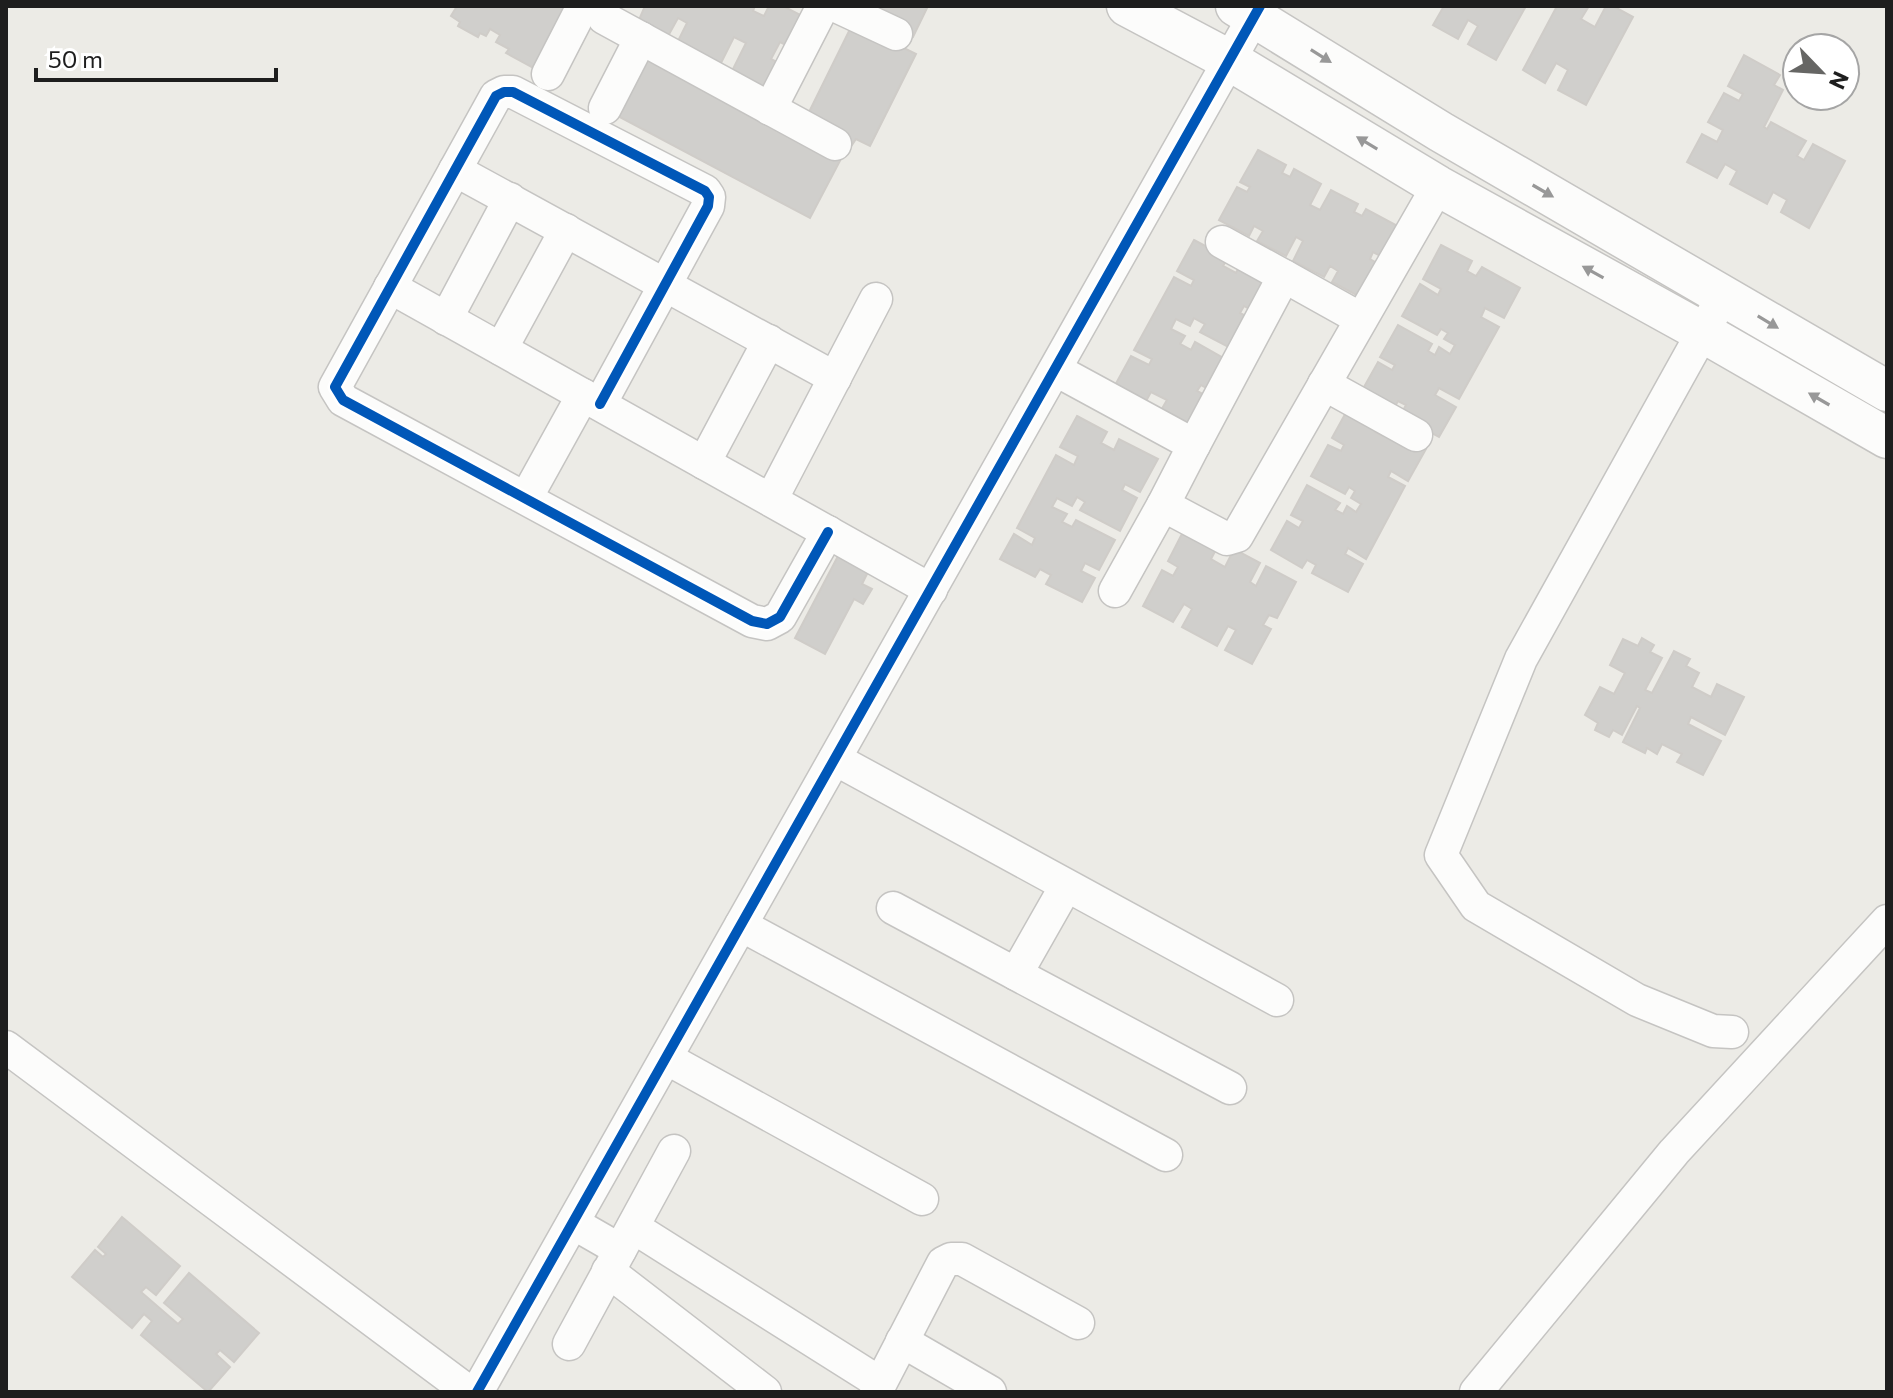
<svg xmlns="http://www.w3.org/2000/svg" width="1893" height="1398" viewBox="0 0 1893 1398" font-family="Commissioner,sans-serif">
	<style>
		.building { fill: #d0cfcc; stroke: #cfccc8; stroke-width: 2 }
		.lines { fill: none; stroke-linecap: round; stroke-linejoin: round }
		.minor-casing { stroke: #c5c4c2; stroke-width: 35 }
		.tertiary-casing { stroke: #c5c4c2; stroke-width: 43 }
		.minor { stroke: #fcfcfb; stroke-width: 32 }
		.tertiary { stroke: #fcfcfb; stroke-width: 40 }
		.cycleway-casing { stroke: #fff; stroke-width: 15 }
		.cycleway { stroke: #0057b8; stroke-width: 10 }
		.oneway { fill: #989898 }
	</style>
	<rect width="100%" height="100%" fill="#ecebe6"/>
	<g class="building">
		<polygon points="457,6 572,6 537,70 506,53 509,49 496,42 500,35 490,29 486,36 480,33 478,37 458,26 460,22 451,16"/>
		<polygon points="645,6 755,6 753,11 764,16 769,6 783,6 806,18 792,48 780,42 771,59 782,65 768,90 732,71 746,43 734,37 720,65 677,43 687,23 678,18 667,38 638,22"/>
		<polygon points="852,6 928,6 913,37"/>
		<polygon points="1444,6 1526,6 1496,60 1468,44 1478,26 1468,20 1458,39 1433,25"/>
		<polygon points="1557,6 1589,6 1581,19 1595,27 1606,6 1613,6 1633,17 1586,105 1558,90 1568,70 1556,63 1545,83 1523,70"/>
		<polygon points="853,23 916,54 870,146 856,139 852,145 825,131 808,114"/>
		<polygon points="648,53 842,157 810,218 616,115"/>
		<polygon points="1744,55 1780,75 1774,85 1783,90 1764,127 1767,129 1771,122 1806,141 1797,156 1804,160 1813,144 1845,161 1809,228 1781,212 1787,200 1773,192 1767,204 1730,184 1737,171 1725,164 1717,178 1687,162 1702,134 1717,142 1723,130 1708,122 1724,93 1739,101 1743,94 1728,86"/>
		<polygon points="1258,150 1286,165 1282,173 1290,177 1294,169 1321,184 1310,205 1320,210 1331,190 1358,204 1354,212 1362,216 1366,209 1403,229 1386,259 1373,252 1370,259 1382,266 1364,299 1332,282 1338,271 1330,266 1324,277 1293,261 1303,241 1296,237 1286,256 1257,241 1263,231 1254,226 1249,236 1219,220 1237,187 1247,192 1250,187 1240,182"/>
		<polygon points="1194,240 1228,258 1223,266 1236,273 1240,265 1275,284 1258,314 1244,306 1240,313 1255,321 1238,352 1200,332 1205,324 1194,318 1190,326 1176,319 1171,329 1185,336 1180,344 1191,350 1195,342 1232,363 1216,393 1201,385 1197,391 1212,399 1195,431 1160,412 1167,400 1151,392 1145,403 1114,387 1131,356 1149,365 1152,359 1134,350 1174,277 1191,286 1194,280 1177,271"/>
		<polygon points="1441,245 1472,261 1467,271 1476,276 1482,267 1520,288 1504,318 1485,308 1481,317 1499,327 1459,399 1439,388 1435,395 1456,407 1439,437 1400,416 1406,405 1398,401 1392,412 1360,394 1378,362 1392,370 1395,365 1380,357 1398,325 1432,344 1428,351 1435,355 1439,347 1450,354 1455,345 1444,339 1448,333 1441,329 1437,335 1402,316 1420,284 1438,295 1441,289 1423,279"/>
		<polygon points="1349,407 1379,423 1375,432 1383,436 1387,428 1426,449 1408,481 1391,471 1388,477 1405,486 1366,559 1348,548 1345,554 1363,564 1348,592 1312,573 1316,565 1307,560 1302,568 1271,550 1287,521 1299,528 1303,521 1291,515 1307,485 1340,503 1335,510 1343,514 1347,506 1356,512 1361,504 1351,498 1355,491 1349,487 1345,494 1311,476 1328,445 1341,451 1344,445 1332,438"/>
		<polygon points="1077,416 1107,432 1101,443 1114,450 1119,439 1158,459 1140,492 1125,484 1122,490 1137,498 1120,531 1080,510 1085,502 1077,497 1072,506 1057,498 1052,507 1067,514 1062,522 1072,527 1076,520 1115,540 1099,570 1085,563 1081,571 1095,578 1082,602 1046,584 1051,575 1040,569 1035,577 1000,559 1014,534 1032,545 1035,538 1017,528 1056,455 1074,465 1078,456 1060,447"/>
		<polygon points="1187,524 1220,542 1211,559 1225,567 1234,549 1260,563 1250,582 1256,586 1266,566 1296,582 1277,618 1269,615 1263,625 1271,629 1252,664 1225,650 1236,630 1228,626 1217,646 1182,627 1192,609 1184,604 1173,622 1143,606 1162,570 1173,576 1178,567 1168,561"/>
		<polygon points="839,554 869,570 862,584 872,589 863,604 854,599 825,654 795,638"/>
		<polygon points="1642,638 1654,645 1650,652 1662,658 1645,690 1652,693 1674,651 1690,659 1686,666 1699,673 1692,687 1711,697 1717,684 1744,697 1725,735 1691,717 1688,724 1721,741 1703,775 1677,762 1682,754 1662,744 1657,754 1647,748 1645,753 1623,742 1640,708 1637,706 1622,735 1613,730 1609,737 1595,730 1598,723 1585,715 1600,687 1614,694 1625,673 1610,665 1623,639 1638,646"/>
		<polygon points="122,1217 180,1266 156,1295 146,1287 141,1292 178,1324 183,1319 164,1303 189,1273 259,1333 234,1362 220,1350 216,1354 230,1367 208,1392 141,1335 152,1321 144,1314 132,1328 72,1277 95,1250 103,1257 106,1254 98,1247"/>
	</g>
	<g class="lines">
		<g class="minor-casing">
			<g id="minor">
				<polyline points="836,6 896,34"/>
				<polyline points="604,18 835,144"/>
				<polyline points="548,74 583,6"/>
				<polyline points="605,108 641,38"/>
				<polyline points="770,109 823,6"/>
				<polyline points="455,170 835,378"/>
				<polyline points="1284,276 1361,319"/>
				<polyline points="390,287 931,590"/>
				<polyline points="1714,312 1521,659 1441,855 1476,906 1637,1000 1713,1031 1732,1032"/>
				<polyline points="446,319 510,199"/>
				<polyline points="501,349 566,230"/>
				<polyline points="1056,370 1194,445 1163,505 1227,539 1237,536 1438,186"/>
				<polyline points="1324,384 1416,435"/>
				<polyline points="600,404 708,206 709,197 705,191 513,92 504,92 496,96 335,387 343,400 752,621 767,624 780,617 828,532"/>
				<polyline points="1194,445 1284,276 1222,242"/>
				<polyline points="704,463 769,341"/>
				<polyline points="526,498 583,395"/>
				<polyline points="771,500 876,299"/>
				<polyline points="1115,591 1163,505"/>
				<polyline points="835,759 1277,1000"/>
				<polyline points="893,908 1016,974 1066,886"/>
				<polyline points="741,925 1166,1155"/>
				<polyline points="1016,974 1230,1088"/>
				<polyline points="6,1047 469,1392"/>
				<polyline points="666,1058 922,1199"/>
				<polyline points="573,1223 620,1250"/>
				<polyline points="633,1227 880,1383"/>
				<polyline points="608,1271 765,1392"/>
				<polyline points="902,1341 990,1392"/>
				<polyline points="569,1344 674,1151"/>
				<polyline points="477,1392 1260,6"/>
				<polyline points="876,1392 943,1263 951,1259 962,1259 1078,1323"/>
				<polyline points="1476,1392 1674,1152 1887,921"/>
			</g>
		</g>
		<g class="tertiary-casing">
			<g id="tertiary">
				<polyline points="1127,6 1229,60 1438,186 1704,333 1887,438"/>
				<polyline points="1236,6 1441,132 1887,391"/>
			</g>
		</g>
		<use href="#minor" class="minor"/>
		<use href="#tertiary" class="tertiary"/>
		<g class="cycleway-casing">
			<g id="cycleway">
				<polyline points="600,404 708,206 709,197 705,191 513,92 504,92 496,96 335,387 343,400 752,621 767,624 780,617 828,532"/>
				<polyline points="477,1392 1260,6"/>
			</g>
		</g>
		<use href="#cycleway" class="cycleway"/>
	</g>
	<defs><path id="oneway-solid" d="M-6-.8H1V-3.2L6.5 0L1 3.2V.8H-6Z" transform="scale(2)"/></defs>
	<g class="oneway">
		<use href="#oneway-solid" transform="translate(1321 56) rotate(32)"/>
		<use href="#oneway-solid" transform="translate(1367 143) rotate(-149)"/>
		<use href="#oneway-solid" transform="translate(1543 191) rotate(30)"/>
		<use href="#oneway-solid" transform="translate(1593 272) rotate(-151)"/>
		<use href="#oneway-solid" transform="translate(1768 322) rotate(31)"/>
		<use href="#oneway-solid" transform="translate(1819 399) rotate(-150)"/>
	</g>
	<rect width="1893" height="1398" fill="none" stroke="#1e1e1e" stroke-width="16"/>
	<g transform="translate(1821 72) rotate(115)"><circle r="38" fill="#ffffff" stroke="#a5a5a5" stroke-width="2"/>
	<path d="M0-6L14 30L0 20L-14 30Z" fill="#666664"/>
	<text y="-12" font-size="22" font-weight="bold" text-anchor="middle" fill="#1e1e1e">N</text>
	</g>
	<path d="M36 68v12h240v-12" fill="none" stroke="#1e1e1e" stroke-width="4"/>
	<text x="48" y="68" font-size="24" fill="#1e1e1e" stroke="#ffffff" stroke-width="6" paint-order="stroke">50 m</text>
</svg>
